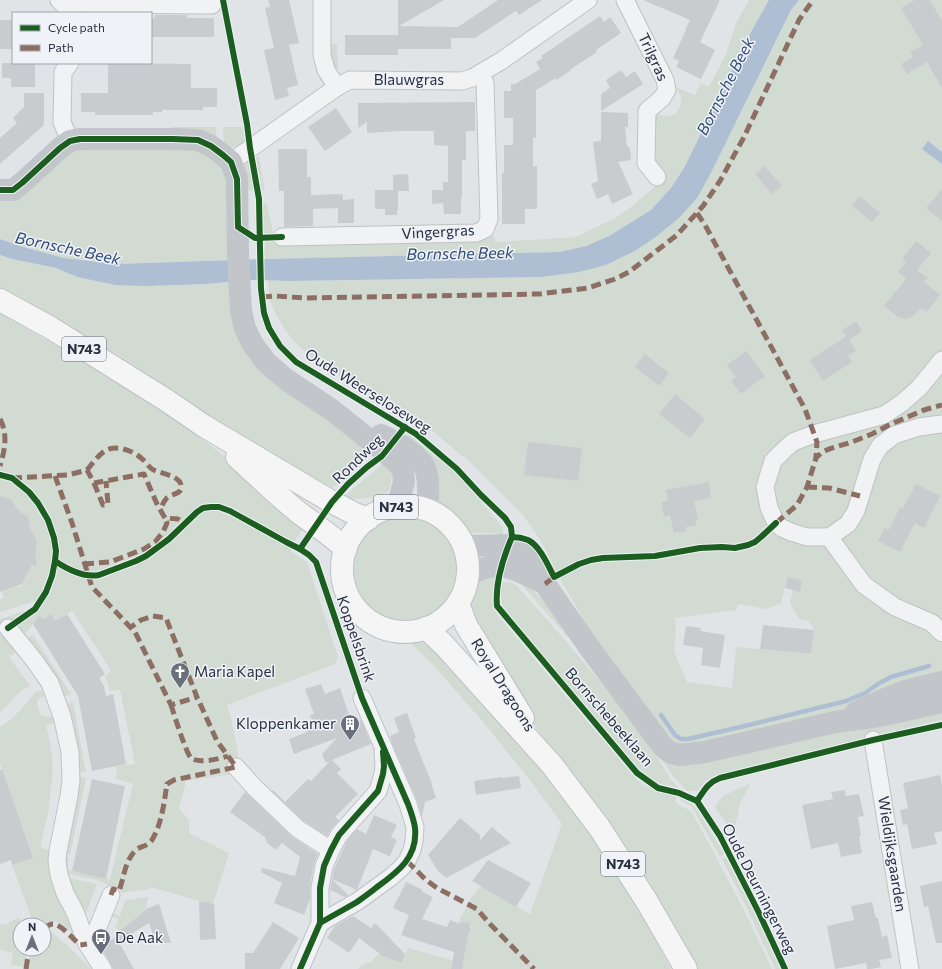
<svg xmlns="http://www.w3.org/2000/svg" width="942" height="969" viewBox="0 0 942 969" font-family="Commissioner,sans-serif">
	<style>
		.green { fill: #d1dbd2; fill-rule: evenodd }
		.water { fill: #afbfd3 }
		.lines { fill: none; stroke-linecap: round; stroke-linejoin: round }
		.stream { stroke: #afbfd3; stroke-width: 4.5 }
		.building { fill: #c9cccf }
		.street-casing { stroke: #bfc2c5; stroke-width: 19 }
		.primary-casing { stroke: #bdc1c5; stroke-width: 24 }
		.street { stroke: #f1f2f3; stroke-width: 17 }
		.secondary { stroke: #c2c5c9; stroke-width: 22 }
		.primary { stroke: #f5f5f6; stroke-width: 22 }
		.quiet { stroke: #8d6e63; stroke-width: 5; stroke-dasharray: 10 5; stroke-linecap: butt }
		.cycleway-casing { stroke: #eff2f7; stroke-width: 8 }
		.cycleway { stroke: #1b5e20; stroke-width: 6 }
		.labels { text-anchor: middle; stroke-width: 3; stroke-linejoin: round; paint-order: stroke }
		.shield { fill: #eff2f7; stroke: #646a78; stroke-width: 1 }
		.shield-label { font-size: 14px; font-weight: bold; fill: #283041 }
		.street-label { font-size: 15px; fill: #283041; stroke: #eff2f7 }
		.poi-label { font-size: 15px; fill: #283041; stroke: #eff2f7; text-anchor: start }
		.water-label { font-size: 16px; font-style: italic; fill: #304d76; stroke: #eff2f7 }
	</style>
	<rect width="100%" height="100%" fill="#e1e4e7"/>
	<g class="green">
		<path d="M 749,0 L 769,0 L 752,30 L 684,168 L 671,188 L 651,210 L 609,236 L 586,246 L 560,252 L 266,259 L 264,253 L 266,241 L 494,236 L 496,242 L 576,237 L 617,217 L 632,206 L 658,184 L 665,175 L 651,161 L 653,110 C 656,112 660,115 664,116 C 674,119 682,108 681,98 C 680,94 678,90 675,87 L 695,95 L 701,83 L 709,87 L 726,54 L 736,23 Z"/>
		<path d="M 799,0 L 942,0 L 942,674 L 847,710 L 702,749 L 673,743 L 603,653 L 556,572 L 541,541 L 523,515 L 471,463 L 431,430 L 390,407 L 313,359 L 296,343 L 285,330 L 275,312 L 270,301 L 268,281 L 289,281 L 542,277 L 606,265 L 635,251 L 657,236 L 697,198 L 711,173 L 791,10 ZM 788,577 L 802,580 L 800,591 L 793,590 L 790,603 L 799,619 L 809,621 L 814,630 L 811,654 L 736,647 L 732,688 L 687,682 L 674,651 L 676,627 L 675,618 L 736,610 L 738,604 L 767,609 L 781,603 Z"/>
		<polygon points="328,43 337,44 338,68 335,69 332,65"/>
		<polygon points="172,127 216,127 216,137 177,132"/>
		<path d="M 223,127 L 243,127 L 245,142 C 237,148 232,149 224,145 Z"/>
		<polygon points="198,149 220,166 226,177 228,186 230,260 116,264 64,258 23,247 0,239 0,197 74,150"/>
		<polygon points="256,157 259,157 265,190 262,190"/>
		<polygon points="248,158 254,191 248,190 243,164"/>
		<polygon points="265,203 267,204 273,233 263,233 263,204"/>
		<polygon points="0,255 12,259 56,268 77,277 115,285 207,284 231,282 239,336 374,453 333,488 246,442 203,411 120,356 0,287"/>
		<polygon points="0,314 108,375 191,430 307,523 296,539 291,551 307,562 338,657 335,664 227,705 230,714 241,768 232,774 186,781 179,809 189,820 189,833 229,853 213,904 199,901 151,887 150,889 120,893 121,890 96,880 64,873 62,856 69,858 67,870 110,879 133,784 115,779 117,774 116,766 135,764 120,690 109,691 108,684 105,677 111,670 72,611 55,621 51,613 45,620 39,616 22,638 14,628 36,612 43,601 40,598 38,600 0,612 0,599 4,598 2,592 18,586 21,587 32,565 37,540 30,529 28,517 18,510 11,499 0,496"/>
		<polygon points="408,434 460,476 503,528 503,538 495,533 470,533 446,514 437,504 402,439"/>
		<path d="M 386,461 L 391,466 C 392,475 392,483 388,492 L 378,497 L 352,499 L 348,498 L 346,495 Z"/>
		<circle cx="405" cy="569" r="52"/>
		<path d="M 496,571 C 496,588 487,599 498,616 L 636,779 L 647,787 L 677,797 L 675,800 L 677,804 L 691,811 L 712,849 L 749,920 L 772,969 L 696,969 L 661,905 L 641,871 L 598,811 L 537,729 L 471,625 L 466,598 L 472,584 Z"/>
		<path d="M 503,582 L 512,583 L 517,586 C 572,648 629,710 672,781 L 675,783 L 678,788 L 661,784 L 652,780 L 639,769 L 504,609 C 500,599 500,593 503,582 Z"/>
		<polygon points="520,583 527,583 573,634 569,637 568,637"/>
		<path d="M 30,609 C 22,618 11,625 0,629 L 0,619 Z"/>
		<path d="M 5,633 L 19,650 L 9,657 L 30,686 C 17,690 12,704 0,712 L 0,635 Z"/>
		<polygon points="33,635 71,694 62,697 24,640"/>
		<polygon points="415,635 424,637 495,712 584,822 642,916 671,969 462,969 467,941 466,939 471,928 458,923 471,898 481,886 530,914 562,824 529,779 483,722 434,666 404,637"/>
		<path d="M 40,691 L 44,692 L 44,694 L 43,697 L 40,698 L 37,701 C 39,716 41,718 55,716 L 56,722 L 46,725 L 51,747 L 53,771 L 48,813 L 40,847 L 52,851 L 80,940 L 60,923 C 53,920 50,922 44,926 L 44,925 L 34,925 L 12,865 L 33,858 L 0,764 L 0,727 C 14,719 23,707 33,695 L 36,692 Z"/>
		<polygon points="73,702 86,772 76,773 65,705"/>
		<polygon points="942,708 942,720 853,742 713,777 708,780 703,784 700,789 696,791 688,791 684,789 682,785 673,776 655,749 663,754"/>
		<polygon points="77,776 86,778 70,855 62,853"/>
		<polygon points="751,783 740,803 735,827 737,839 715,807 723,796"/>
		<polygon points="680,798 692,804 697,809 724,854 720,857 693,809 690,805 681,801"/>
		<polygon points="726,857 767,938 780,969 775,969 745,904 722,859"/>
		<polygon points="65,877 97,884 83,921"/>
		<polygon points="148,897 146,909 145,909 145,910 119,932 116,927 118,919 107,915 109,912 120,916 125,900"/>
		<polygon points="19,918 22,925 20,925 20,949 27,949 24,967 11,965 13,953 0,950 0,925 2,924 3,925 9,923 9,922"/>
		<polygon points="50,931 69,947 91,969 28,969 32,949 44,949 44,937"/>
		<polygon points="408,948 452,960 451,969 358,969 364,964 371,962 379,953 402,963"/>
	</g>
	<g class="water">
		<polygon points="769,0 799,0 791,10 711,173 697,198 679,218 657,236 635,251 606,265 579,272 542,277 289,281 251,280 207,284 146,286 115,285 77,277 56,268 12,259 0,255 0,239 23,247 64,258 116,264 266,259 560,252 586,246 609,236 651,210 671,188 684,168 752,30"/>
		<polygon points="928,141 942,152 942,164 922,149"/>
	</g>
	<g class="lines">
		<polyline class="stream" points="661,715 675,735 681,739 688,739 749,725 846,701 865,693 878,684 891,677 929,666"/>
	</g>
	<g class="building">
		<polygon points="268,0 289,0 299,43 289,45 298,85 287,88 289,96 275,100 264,50 274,48 265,8 270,7"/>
		<polygon points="398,0 444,0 399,26 458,27 498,0 542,0 519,15 516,11 475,38 451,38 451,49 398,49 398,55 345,55 345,35 398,35"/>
		<polygon points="643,0 720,0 700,42 715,50 701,79 676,67 679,61 673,58 686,30 685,30 690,20"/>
		<polygon points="915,0 930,0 942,21 942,88 927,62 907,74 901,64 913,57 910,52 923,45 901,8"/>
		<polygon points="154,15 187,15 187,18 214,18 214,37 151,37 151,18 155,18"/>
		<polygon points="600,16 604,22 610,17 621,33 596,50 597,52 571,69 571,70 557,80 556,78 536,90 536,138 533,138 533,166 537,166 537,209 525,209 525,224 502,224 502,173 504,173 504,145 513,145 513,118 504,118 504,91 511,91 511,84 515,84 540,69 536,62 543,58 541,56"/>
		<rect x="0" y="20" width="13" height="29"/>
		<polygon points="2,63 35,63 35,87 11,87 11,78 2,78"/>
		<polygon points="108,63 191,64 191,88 217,88 217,107 203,107 203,110 162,110 162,112 153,112 153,115 95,115 95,112 81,112 81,93 108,93"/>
		<polygon points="621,70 626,77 635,71 643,84 601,111 601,94 610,88 606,80"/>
		<polygon points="24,93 44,93 44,125 0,164 0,138 17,123 13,118 24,107"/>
		<polygon points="475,102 475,131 466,131 466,160 462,160 462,198 461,198 461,214 444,214 443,203 432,204 432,190 443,190 443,182 448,182 448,146 434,145 434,131 400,131 367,133 367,122 358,128 358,103"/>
		<polygon points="336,108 352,132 325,151 308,127"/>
		<polygon points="601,112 628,113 628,127 625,127 627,146 630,148 631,160 618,162 633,194 612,204 608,194 597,199 591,184 598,181 593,142 601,141"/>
		<polygon points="278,149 307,149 307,177 311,177 311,195 343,194 343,200 354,199 354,223 338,223 338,208 313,209 313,226 284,227 284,191 279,191"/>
		<polygon points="765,166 782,186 772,194 755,174"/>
		<polygon points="408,174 409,191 398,191 398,210 397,210 397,215 385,215 385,209 375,209 375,190 393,190 393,175"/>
		<polygon points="942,189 942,221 926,208"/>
		<polygon points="860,196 880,213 872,222 852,206"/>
		<polygon points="916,241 931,253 917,270 928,278 924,282 940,295 927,312 922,308 911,317 907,319 902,318 898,317 884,306 906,279 898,272 906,263 902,259"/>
		<polygon points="856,321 862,331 849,340 856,351 848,356 852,362 823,381 810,360 846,337 842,330"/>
		<polygon points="746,351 765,376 741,394 731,381 736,377 727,365"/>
		<polygon points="645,354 669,373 659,386 635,367"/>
		<polygon points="675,394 705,419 690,438 659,414"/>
		<polygon points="528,442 582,448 578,481 524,475"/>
		<polygon points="709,482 711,498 694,501 698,520 695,521 696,525 686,527 686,531 674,533 670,515 664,517 661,502 668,501 666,490"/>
		<polygon points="916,484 940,496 924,528 915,523 900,552 878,541 885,528 889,530 900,507 903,508"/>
		<polygon points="0,496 11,499 18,510 28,517 30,529 37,540 35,553 37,566 32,565 22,584 0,592"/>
		<polygon points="788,577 802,580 800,592 785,588"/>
		<polygon points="51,613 55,621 67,614 105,674 99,678 104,686 106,696 113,694 126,764 92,771 78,696 33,624 39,616 45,620"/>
		<polygon points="763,625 814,630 811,654 760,649"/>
		<polygon points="686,626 701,628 700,631 725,635 720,668 701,665 703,648 683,645"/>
		<polygon points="321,684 325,694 340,688 352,724 361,720 371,744 332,760 341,769 337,773 358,794 335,817 339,820 331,829 327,836 304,821 272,791 273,790 285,802 308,779 311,781 330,761 326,763 322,754 337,738 294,754 289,739 307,732 307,730 314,727 310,715 314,714 305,689"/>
		<polygon points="407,713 416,738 414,739 421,757 432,783 431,783 436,798 425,802 422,816 417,800 393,745 390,736 399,732 394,718"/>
		<polygon points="2,769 33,858 12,865 11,860 0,864 0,770"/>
		<polygon points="940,775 942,786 942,831 934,833 937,844 912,849 907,824 903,825 900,810 908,808 903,783"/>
		<polygon points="519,776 521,788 476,795 474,781 502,777 502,778"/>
		<polygon points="92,779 125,786 106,879 72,871"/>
		<polygon points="845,790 846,796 859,794 864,816 858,817 861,836 859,837 862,853 841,857 838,843 811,849 802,805 833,799 831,792"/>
		<polygon points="245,792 291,836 318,854 314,864 310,886 310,899 304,915 274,903 282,883 261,872 262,868 295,876 300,857 282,843 276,850 266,842 267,841 265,839 266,838 230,812"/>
		<polygon points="374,815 397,825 391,837 397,840 390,856 389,856 373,849 357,890 332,879 348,895 345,897 330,890 334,869 347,841 357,829 366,834"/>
		<polygon points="460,818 480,835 480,840 492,827 511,843 446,878 438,871 428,855"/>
		<polygon points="488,860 531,883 516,907 472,881"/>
		<polygon points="942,881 942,943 936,943 928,906 924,907 920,886"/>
		<polygon points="406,882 423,890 421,891 433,897 422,919 447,927 450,920 460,924 460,922 470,923 469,928 471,928 468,935 462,969 451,969 454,952 419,941 401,935 409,915 393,908"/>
		<polygon points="199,901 214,904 216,939 200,940"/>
		<polygon points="872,902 876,918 878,918 882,937 887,935 892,958 879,960 881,967 871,969 867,969 866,963 835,969 827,926 854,920 851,906"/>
		<polygon points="159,904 171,943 156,943 149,923 120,941 115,935 148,908"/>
		<polygon points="353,916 371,928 375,923 405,954 402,963 383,956 359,938 349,953 327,938 335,926"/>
		<polygon points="273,922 299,938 280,969 245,969 245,953 253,953"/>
		<polygon points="116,937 134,969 113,969 111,964 101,947"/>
	</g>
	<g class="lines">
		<g class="street-casing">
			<g id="street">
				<polyline points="59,0 64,5 85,4"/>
				<polyline points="85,0 85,4 212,5"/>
				<polyline points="322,0 322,55 326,70 337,87"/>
				<polyline points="625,0 665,80 667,90 662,98 647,111 646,163 657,177"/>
				<polyline points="70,141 62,122 63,72 70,63"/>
				<polyline points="231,162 337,87 350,80 462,81 472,78 501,61 588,0"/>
				<polyline points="282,237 476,233 485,229 489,219 485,83 479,74"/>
				<polyline points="942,360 919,388 902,403 884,415 814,434 793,442 784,450 773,461 765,487 769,508 776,523 782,528 791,532 807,537 829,537 835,533 848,524 856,511 872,459 880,446 894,435 919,427 942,424"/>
				<polyline points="829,537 864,585 895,607 932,623 942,633"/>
				<polyline points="8,628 34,660 50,683 62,716 70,752 71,780 69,796 58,851 57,861 59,875 65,893 75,912 87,944 103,969"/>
				<polyline points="873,740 910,969"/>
				<polyline points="236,767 255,788 298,829 331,850"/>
				<polyline points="320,923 358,901 391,877 401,868 407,861 412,850 414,841 415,827 408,804 362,698"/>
				<polyline points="87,944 93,939 111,895"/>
				<polyline points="300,969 320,923 320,888 324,866 331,850 339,835 378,791 383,774 384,766 383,752"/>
			</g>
		</g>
		<g class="primary-casing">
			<g id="primary">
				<polyline points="0,300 51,328 166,400 204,426 263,461 332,502 355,514 368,519"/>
				<path d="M 237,457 C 258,476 279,497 302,515 C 317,526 332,536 346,549"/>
				<circle cx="405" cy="569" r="63"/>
				<polyline points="458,603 466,625 523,718"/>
				<polyline points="426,628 444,645 552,765 599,827 646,900 686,969"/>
			</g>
		</g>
		<use href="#street" class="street"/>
		<g class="secondary">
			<polyline points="0,190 13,190 22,183 60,148 70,141 80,139 173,139 198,140 211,146 223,155 231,162 237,179 238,252 240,293 241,311 245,328 252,343 266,362 287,380 332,410 386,453 399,464 403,471 404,482 397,507"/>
			<path d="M 381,435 C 394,441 416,453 424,466 C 430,477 428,498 427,510"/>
			<polyline points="463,546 508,545 520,549 528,555 535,563 545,584 591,650 664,748 671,753 680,755 705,752 835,722 880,716 942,702"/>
			<path d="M 468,575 C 476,572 486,566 495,566 C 508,564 533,578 545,584"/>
			<polyline points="856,712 880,701 905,691 942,682"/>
		</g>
		<use href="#primary" class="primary"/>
		<g class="quiet">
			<polyline points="697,213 705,225 805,409 817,442 816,458"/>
			<polyline points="262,297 275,296 305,298 539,294 588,288 615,279 629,272 677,235 703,206 720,181 744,137 799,20 813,0"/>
			<path d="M 0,419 C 8,434 5,450 0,466"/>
			<path d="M 87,470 C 93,463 100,452 109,449 C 120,446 133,451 141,458 C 145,461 148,466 152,469 C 159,474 184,475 181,489 C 179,495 169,494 166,499 C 163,502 162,507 160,510"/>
			<polyline points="55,476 72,523 92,587 135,632 171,705 197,697"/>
			<polyline points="12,478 68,475 87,470 94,483 144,474 157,504 165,518 178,519 184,523"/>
			<polyline points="94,483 103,505 108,504 106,481"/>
			<polyline points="807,487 829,488 860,496"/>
			<polyline points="776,523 797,505 807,487 816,458 821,453 829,449 852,442 872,434 889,425 924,410 942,405"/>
			<polyline points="84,564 110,562 144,549 155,542 163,532 167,523 165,518"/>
			<polyline points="545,584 554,577"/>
			<path d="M 171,705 C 174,714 186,753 191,758 C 199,764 219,759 228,756"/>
			<polyline points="407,861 426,880 437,888 477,909 490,924 534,969"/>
			<path d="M 111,895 L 113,889 L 119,891 C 124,878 125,859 137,849 C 142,846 148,846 152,840 C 162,823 164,803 167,784 L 174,780 L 236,767 L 217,741 L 197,697 L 166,618 L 153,616 L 141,620 L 131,627"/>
			<path d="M 44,928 C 47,926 50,924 53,924 C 61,924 74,940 80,945 L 87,944"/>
			<polyline points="26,969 29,949"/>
		</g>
		<g class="cycleway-casing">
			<g id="cycleway">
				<polyline points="223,0 247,124 250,148 259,199 260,249 261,289 264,313 269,328 280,346 296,362 416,434 457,469 481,495 505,518 511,527 512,537"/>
				<polyline points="0,190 13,190 22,183 60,148 70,141 80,139 173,139 198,140 211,146 223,155 231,162 237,179 238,227 255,238 282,237"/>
				<polyline points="0,475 12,478 29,492 38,503 48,520 54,538 56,551 55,561 52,576 46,592 35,609 8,628"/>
				<path d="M 512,537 C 503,558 495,583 497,606 L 637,773 L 658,788 L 679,793 L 697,801 L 720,836 L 759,913 L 785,969"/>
				<path d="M 512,537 C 517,537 523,538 528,540 C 540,546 548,565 554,577 L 579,564 L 591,560 L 603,558 L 655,556 L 700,548 L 722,547 L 735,548 L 748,545 L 755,542 L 761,537 L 776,523"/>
				<polyline points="300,549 332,502 348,484 367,467 382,456 405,427"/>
				<path d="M 55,561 C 67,569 84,578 99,575 L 136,561 L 146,556 L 169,539 L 197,512 L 203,508 L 211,507 L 219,507 L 230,511 L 286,542 L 300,549 L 309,555 L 316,562 L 362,698 L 408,804 C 411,812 414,820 415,828 C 418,857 398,872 377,887 C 371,892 364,897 357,902 C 345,909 332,916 320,923"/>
				<path d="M 697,801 C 704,791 707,783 720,778 L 873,740 L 942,725"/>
				<polyline points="300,969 320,923 320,888 324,866 331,850 339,835 378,791 383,774 384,766 383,752"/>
			</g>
		</g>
		<use href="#cycleway" class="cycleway"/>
	</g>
	<defs>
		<g id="church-pin" transform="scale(1)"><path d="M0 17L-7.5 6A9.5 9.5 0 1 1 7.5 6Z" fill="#696f7b" stroke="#eff2f7"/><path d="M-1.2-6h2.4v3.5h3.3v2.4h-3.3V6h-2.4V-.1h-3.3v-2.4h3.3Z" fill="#fff"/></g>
		<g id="building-pin" transform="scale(1)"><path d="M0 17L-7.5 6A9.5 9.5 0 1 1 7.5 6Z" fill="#696f7b" stroke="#eff2f7"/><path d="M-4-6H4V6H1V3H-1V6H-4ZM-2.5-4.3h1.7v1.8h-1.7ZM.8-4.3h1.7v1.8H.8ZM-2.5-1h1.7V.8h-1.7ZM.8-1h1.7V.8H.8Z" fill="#fff"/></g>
		<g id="bus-pin" transform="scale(1)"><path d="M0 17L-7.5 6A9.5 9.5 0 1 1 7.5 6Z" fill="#696f7b" stroke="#eff2f7"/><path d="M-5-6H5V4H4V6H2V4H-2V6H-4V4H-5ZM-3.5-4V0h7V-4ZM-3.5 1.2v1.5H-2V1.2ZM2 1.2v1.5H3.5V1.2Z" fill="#fff"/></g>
	</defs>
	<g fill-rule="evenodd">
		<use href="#church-pin" x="180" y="672"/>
		<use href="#building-pin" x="350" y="724"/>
		<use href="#bus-pin" x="101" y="938"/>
	</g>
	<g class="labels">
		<g class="shield">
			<rect x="62" y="337" width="44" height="24" rx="3"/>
			<rect x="374" y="495" width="44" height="24" rx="3"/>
			<rect x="601" y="852" width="44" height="24" rx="3"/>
		</g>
		<g class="shield-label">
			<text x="84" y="354">N743</text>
			<text x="396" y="512">N743</text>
			<text x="623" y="869">N743</text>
		</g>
		<g class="street-label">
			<text transform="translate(653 57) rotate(65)" y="5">Trilgras</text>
			<text x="409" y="85">Blauwgras</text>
			<text transform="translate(438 232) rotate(-3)" y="5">Vingergras</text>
			<text transform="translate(368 391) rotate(32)" y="5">Oude Weerseloseweg</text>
			<text transform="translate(358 459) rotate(-44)" y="5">Rondweg</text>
			<text transform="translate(356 639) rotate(71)" y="5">Koppelsbrink</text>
			<text transform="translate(503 685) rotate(58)" y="5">Royal Dragoons</text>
			<text transform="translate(609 717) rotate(49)" y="5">Bornschebeeklaan</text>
			<text transform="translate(892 854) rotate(81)" y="5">Wieldijksgaarden</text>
			<text transform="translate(759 889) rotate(63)" y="5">Oude Deurningerweg</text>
		</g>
		<g class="poi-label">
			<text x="194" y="677">Maria Kapel</text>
			<text x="336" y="729" text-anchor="end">Kloppenkamer</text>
			<text x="115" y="943">De Aak</text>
		</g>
		<g class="water-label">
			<text transform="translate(725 86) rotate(-63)" y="6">Bornsche Beek</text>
			<text transform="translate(68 248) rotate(12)" y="6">Bornsche Beek</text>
			<text transform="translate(460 253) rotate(-1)" y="6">Bornsche Beek</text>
		</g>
	</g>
	<rect x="12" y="12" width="140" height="52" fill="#eff2f7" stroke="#9fa4ae"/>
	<rect x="20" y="25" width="20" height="6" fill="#1b5e20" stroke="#9fa4ae"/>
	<text x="48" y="32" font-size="12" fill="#283041">Cycle path</text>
	<rect x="20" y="45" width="20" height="6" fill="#8d6e63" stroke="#9fa4ae"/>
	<text x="48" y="52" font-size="12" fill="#283041">Path</text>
	<g transform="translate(32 937)"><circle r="19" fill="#eff2f7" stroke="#9fa4ae"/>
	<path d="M0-3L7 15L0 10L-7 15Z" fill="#696f7b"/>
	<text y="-6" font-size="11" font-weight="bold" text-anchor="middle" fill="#283041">N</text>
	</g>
</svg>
